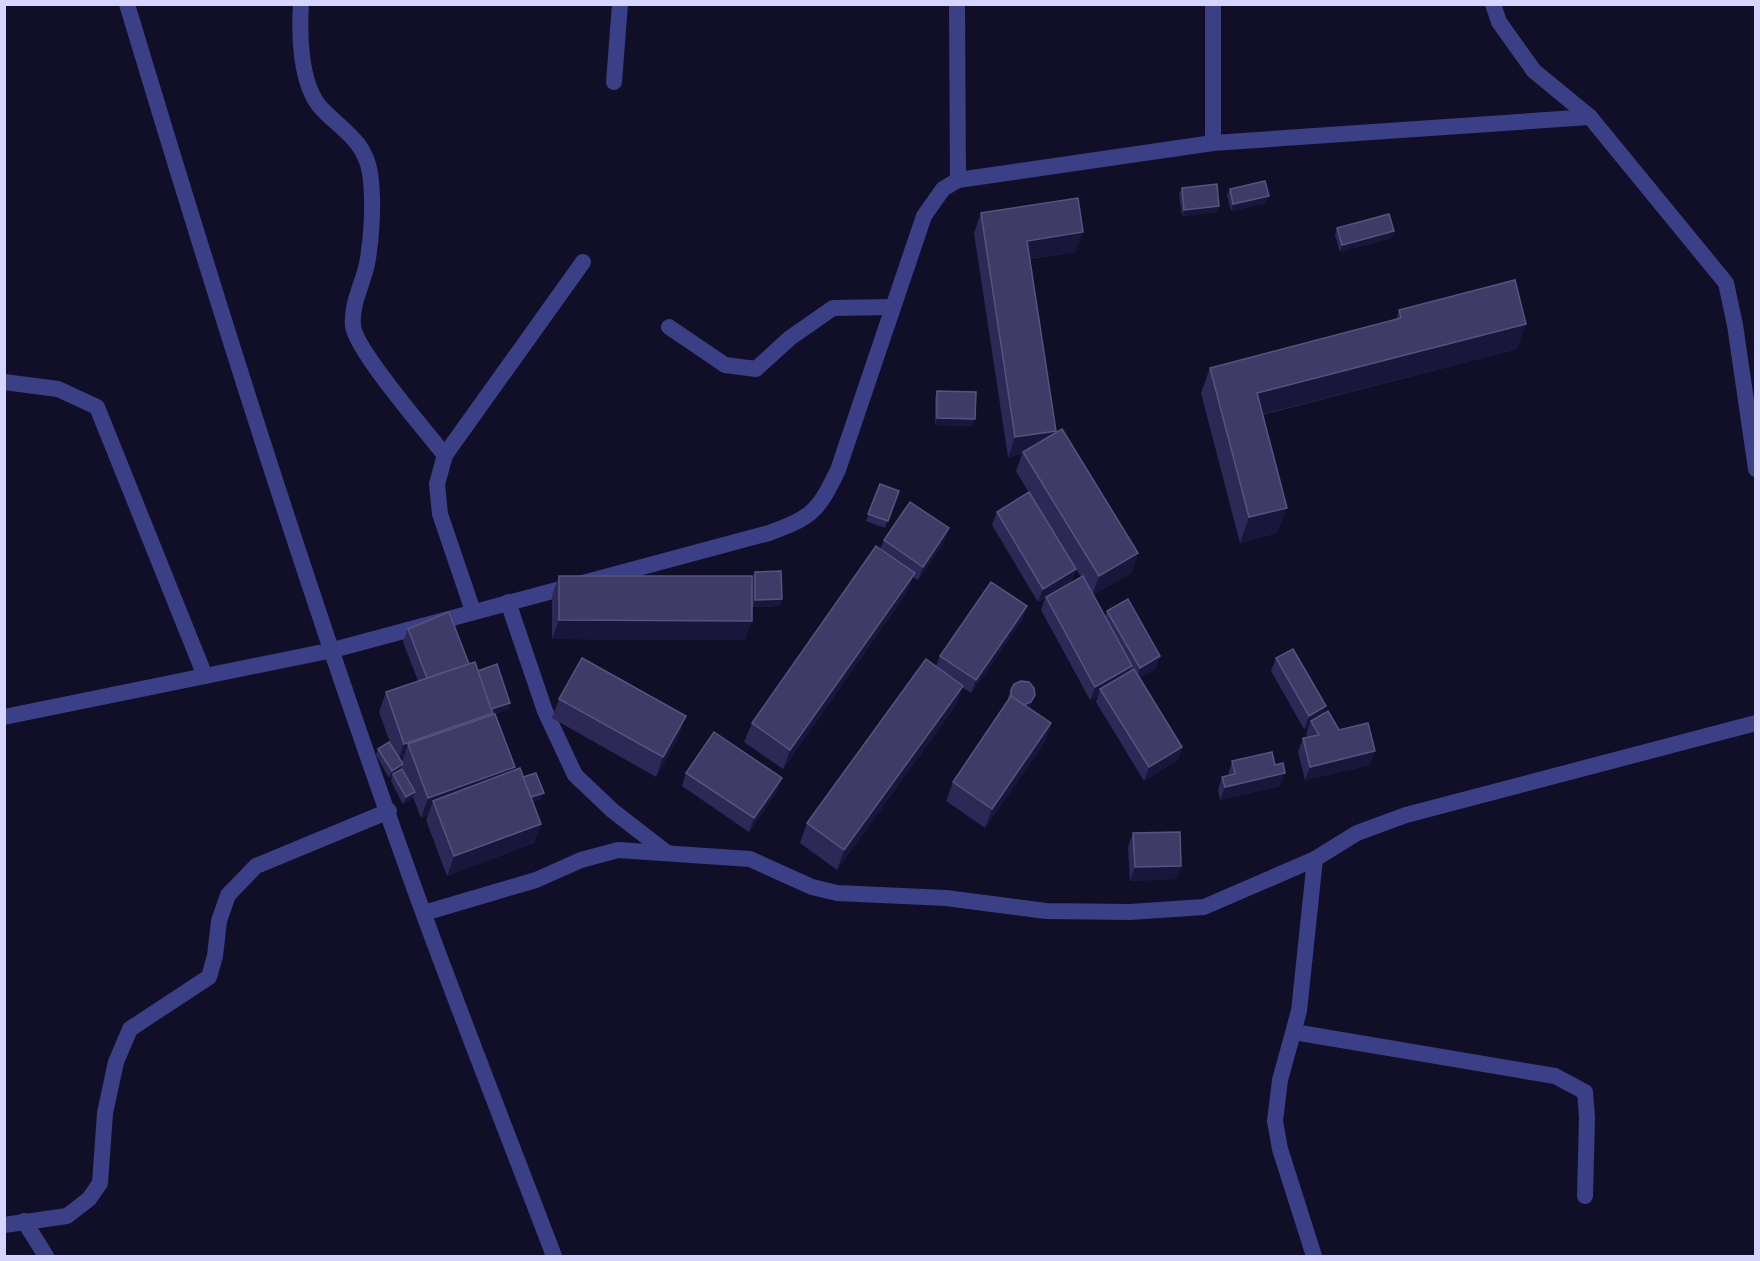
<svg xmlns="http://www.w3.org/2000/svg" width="1760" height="1261" viewBox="0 0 1760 1261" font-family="Jost,sans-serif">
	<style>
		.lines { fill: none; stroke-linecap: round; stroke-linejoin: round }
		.service { stroke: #3a3f86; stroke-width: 16 }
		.minor { stroke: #3a3f86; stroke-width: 16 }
		.wall { fill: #2d2855; fill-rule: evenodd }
		.shaded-wall { fill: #1a163b }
		.building { fill: #3f3b67; stroke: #57537f; stroke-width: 1.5 }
	</style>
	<rect width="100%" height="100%" fill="#110f27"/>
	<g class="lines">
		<polyline class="service" points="669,327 725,365 756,369 790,338 833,308 893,307"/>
		<g class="minor">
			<path d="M 127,4 C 219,310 315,615 424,915 C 466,1029 511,1143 554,1256"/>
			<path d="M 301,4 C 299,35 300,86 322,109 C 342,130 365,141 370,173 C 374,201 372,237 367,264 C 362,286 351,304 353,326 C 355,349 427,433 445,455"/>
			<polyline points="957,4 958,180"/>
			<polyline points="1493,4 1499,22 1534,71 1590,117 1726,283 1735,325 1756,469"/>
			<polyline points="614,82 620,4"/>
			<polyline points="1213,143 1213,4"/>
			<polyline points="4,382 58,389 97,407 205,676"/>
			<polyline points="508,602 545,711 575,775 613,811 666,852"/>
			<polyline points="473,611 440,514 437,484 445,455 583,262"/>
			<path d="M 4,717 L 333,650 L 769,533 C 813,517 818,511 838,470 L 924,216 L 943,189 L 958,180 L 1213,143 L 1590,117"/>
			<polyline points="424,913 536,880 581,860 618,850 750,859 812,887 837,893 946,898 1046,911 1130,912 1204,907 1315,859 1357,833 1406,815 1756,723"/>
			<polyline points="1294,1032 1555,1076 1585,1092 1587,1117 1585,1196"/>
			<polyline points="24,1221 46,1256"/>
			<polyline points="4,1225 67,1216 89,1199 100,1183 105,1113 116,1062 130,1029 209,977 215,956 219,921 228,895 256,866 389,811"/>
			<polyline points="1314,1256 1280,1149 1275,1121 1280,1080 1299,1011 1315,859"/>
		</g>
	</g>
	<g class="wall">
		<polygon points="1182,188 1217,212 1182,216 1179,194"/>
		<polygon points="1230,189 1266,203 1231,211 1227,195"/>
		<path d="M 981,213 L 1076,252 L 1030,259 L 1055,433 L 1138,553 L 1131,573 L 1093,595 L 1105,617 L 1107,611 L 1160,656 L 1155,669 L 1140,678 L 1182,747 L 1178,760 L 1144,781 L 1096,702 L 1098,696 L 1090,700 L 1041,610 L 1045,598 L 1038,602 L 992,525 L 997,512 L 1029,493 L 1016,471 L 1022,454 L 1008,457 L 974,233 ZM 1060,544 L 1081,577 L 1071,582 L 1076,569 Z"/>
		<polygon points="1337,228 1391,238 1340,252 1335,235"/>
		<polygon points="1399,310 1517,349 1262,415 1277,533 1240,543 1201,393 1210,368 1396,320"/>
		<polygon points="937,391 973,426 935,425 935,398"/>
		<polygon points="880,484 899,491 885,528 866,521"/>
		<polygon points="884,540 944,542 918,580 913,577 907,592 783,769 744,742 752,723 880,549"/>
		<polygon points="755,572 782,599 779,606 753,607 745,640 552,639 552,595 559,576 752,578"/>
		<polygon points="1027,606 1022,620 971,693 962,687 956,705 837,870 800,843 807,823 936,666 940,656"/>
		<polygon points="408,629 469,664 478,671 510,703 508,709 492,715 515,767 514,770 523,778 541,799 533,802 541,824 534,843 447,876 426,820 428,815 421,818 413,797 412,799 403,804 391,781 392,776 389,778 376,755 378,749 391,745 379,712 386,692 418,681 403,642"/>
		<polygon points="1276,658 1322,714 1339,730 1370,765 1305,780 1298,752 1303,738 1308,737 1306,734 1309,726 1304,729 1271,671"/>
		<polygon points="1011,690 1035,695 1029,708 1051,723 1044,743 985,828 946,801 953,782 1008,701 1008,697"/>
		<polygon points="559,699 679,736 656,777 552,718"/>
		<polygon points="1232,761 1280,786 1220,800 1218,790 1222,777 1228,775"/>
		<polygon points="686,773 777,791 749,832 682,786"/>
		<polygon points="1133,833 1181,866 1176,879 1130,881 1128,847"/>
	</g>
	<g class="shaded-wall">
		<polygon points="1269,196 1266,203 1231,211 1233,204"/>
		<polygon points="1219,206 1217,212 1182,216 1184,210"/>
		<polygon points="1394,231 1391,238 1340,252 1342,245"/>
		<polygon points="1083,232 1076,252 1020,260 1027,241"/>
		<polygon points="1526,324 1517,349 1248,418 1257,393"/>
		<polygon points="937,418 975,419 973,426 935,425"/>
		<polygon points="1056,431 1049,451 1023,452 1022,454 1008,457 1015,437"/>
		<polygon points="1287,508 1277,533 1240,543 1249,517"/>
		<polygon points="949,528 944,542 918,580 923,567"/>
		<polygon points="1138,553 1131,573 1092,596 1099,576"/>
		<polygon points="1076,569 1071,583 1038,602 1043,589"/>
		<polygon points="915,573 907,592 783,769 790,750"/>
		<polygon points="782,599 779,606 753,607 755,600"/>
		<polygon points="1027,606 1022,620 971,693 976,680"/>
		<polygon points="559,620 752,621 745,640 552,639"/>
		<polygon points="1160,656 1155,669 1135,681 1140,668"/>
		<polygon points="1132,666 1128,680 1100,689 1098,696 1090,700 1095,687"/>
		<polygon points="963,686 956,705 837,870 844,850"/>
		<polygon points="1035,695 1032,702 1028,709 1024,705"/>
		<polygon points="510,703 508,709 408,744 402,762 397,764 404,744 487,711"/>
		<polygon points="1326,706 1321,719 1311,721 1309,726 1304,729 1309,716"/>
		<polygon points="686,716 679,736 656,777 663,757"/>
		<polygon points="1051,723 1044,743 985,828 992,809"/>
		<polygon points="1182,747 1178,760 1144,781 1149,767"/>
		<polygon points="1375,751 1370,765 1305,780 1310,767"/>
		<polygon points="403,764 400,771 393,774 392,776 389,778 392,771"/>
		<polygon points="515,767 508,787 433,801 428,815 421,818 428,798"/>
		<polygon points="1285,773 1280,786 1220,800 1225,787"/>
		<polygon points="782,778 777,791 749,832 754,818"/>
		<polygon points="415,792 412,799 403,804 406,797"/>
		<polygon points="544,793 541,799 528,804 530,797"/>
		<polygon points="541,824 534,843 447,876 454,856"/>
		<polygon points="1181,866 1176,879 1130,881 1135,867"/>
	</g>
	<g class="building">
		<polygon points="1265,181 1269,196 1233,204 1230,189"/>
		<polygon points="1217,184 1219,206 1184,210 1182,188"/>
		<polygon points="1078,198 1083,232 1027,241 1056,431 1015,437 981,213"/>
		<polygon points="1389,214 1394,231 1342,245 1337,228"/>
		<polygon points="1515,280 1526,324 1257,393 1287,508 1249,517 1210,368 1401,318 1399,310"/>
		<polygon points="937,391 976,392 975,419 937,418"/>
		<polygon points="1062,429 1138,553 1099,576 1023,452"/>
		<polygon points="880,484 899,491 888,521 868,514"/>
		<polygon points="1029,492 1076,569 1043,589 997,512"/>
		<polygon points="910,502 949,528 923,567 884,540"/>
		<polygon points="876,546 915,573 790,750 752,723"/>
		<polygon points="781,571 782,599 755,600 755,572"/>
		<polygon points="559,576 752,576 752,621 559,620"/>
		<polygon points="1083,576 1132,666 1095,687 1046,597"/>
		<polygon points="991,582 1027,606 976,680 940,656"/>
		<polygon points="1128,599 1160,656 1140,668 1107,611"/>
		<polygon points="449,612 469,664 427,678 408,629"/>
		<polygon points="1293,649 1326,706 1309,716 1276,658"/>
		<polygon points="582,658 686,716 663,757 559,699"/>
		<polygon points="926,659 963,686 844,850 807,823"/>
		<polygon points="475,662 493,713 404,744 386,692"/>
		<polygon points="497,664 510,703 491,709 478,671"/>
		<polygon points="1134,669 1182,747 1149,767 1100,689"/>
		<polygon points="1021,681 1029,682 1034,688 1035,695 1031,702 1024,705 1011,697 1011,690 1014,684"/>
		<polygon points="1011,696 1051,723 992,809 953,782"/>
		<polygon points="1328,711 1339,730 1368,723 1375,751 1310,767 1303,738 1319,735 1311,721"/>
		<polygon points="495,714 515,767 428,798 408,744"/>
		<polygon points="714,732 782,778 754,818 686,773"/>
		<polygon points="389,742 403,764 392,771 378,749"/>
		<polygon points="1272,752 1275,765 1283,763 1285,773 1225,787 1222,777 1235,774 1232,761"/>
		<polygon points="520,768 541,824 454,856 433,801"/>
		<polygon points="402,769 415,792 406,797 393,774"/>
		<polygon points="536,773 544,793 531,797 523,777"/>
		<polygon points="1180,832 1181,866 1135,867 1133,833"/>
	</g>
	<rect width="1760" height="1261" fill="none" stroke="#d6d5ff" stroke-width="12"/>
</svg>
